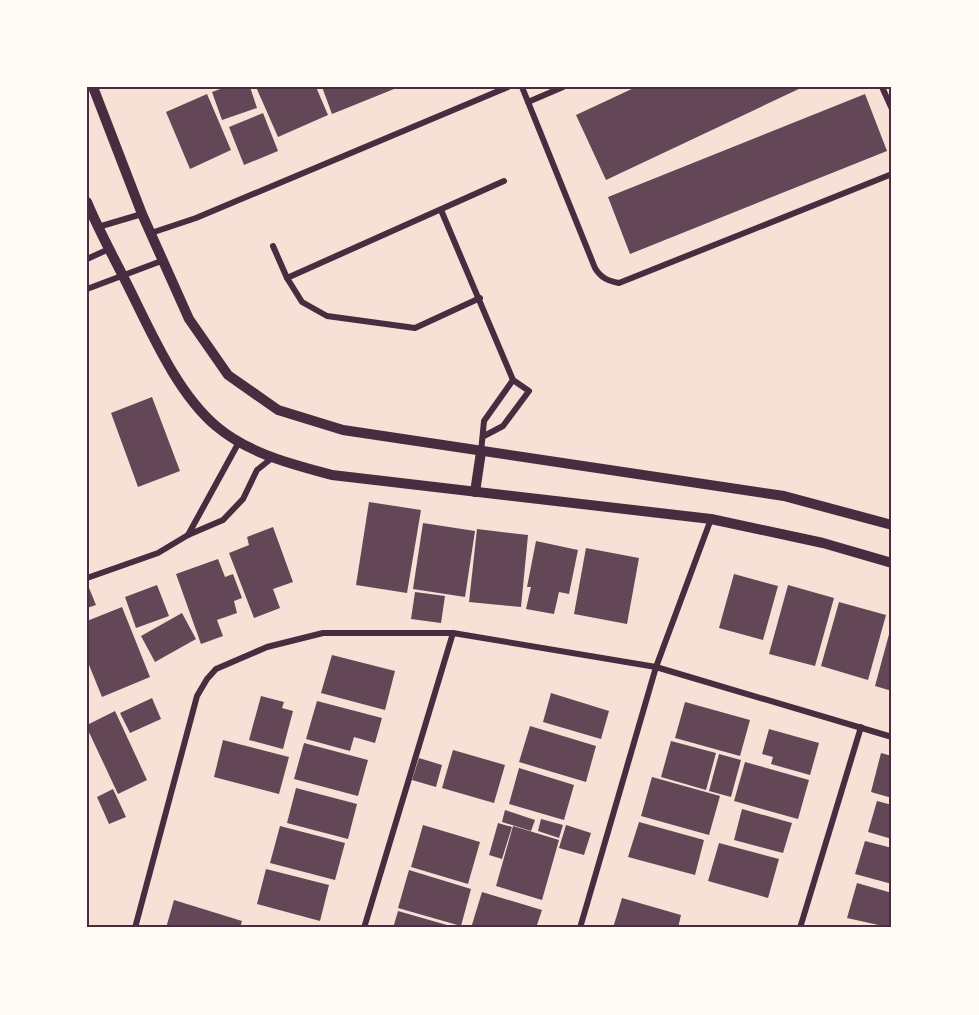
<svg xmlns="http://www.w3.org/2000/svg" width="979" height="1015" viewBox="0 0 979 1015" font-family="'Fira Sans',sans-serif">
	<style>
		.building { fill: #644757 }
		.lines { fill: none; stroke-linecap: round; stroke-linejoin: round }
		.minor { stroke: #4a2c40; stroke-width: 6 }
		.tertiary { stroke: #4a2c40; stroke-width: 10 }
		.neatline { fill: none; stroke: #4a2c40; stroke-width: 2 }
	</style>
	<rect width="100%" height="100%" fill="#f7e1d7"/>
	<g class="building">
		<polygon points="226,87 250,87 257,108 222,120 212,92"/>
		<polygon points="256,87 316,87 328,115 278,137"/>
		<polygon points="322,87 399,87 332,114"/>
		<polygon points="636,87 803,87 606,180 576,115"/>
		<polygon points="207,94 231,150 190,169 166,112"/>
		<polygon points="865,94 887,151 630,254 608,197"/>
		<polygon points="263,113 278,151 244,165 229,127"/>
		<polygon points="152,397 180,471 138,487 111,413"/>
		<polygon points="369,502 421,510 407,593 356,585"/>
		<polygon points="423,523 475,531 465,597 413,589"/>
		<polygon points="273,527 293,582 273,589 280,608 254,618 229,553 249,545 247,537"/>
		<polygon points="477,529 528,535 521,607 469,602"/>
		<polygon points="536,541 578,550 569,594 559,592 554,614 526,609 531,587 527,587"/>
		<polygon points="586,548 639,558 627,624 574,614"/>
		<polygon points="218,559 225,577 233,574 242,598 234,601 237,613 217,620 223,636 201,644 176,574"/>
		<polygon points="734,574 778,586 763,640 719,628"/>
		<polygon points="87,583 96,605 87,608"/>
		<polygon points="157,585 169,616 136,628 125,597"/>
		<polygon points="788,585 834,598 815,666 769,654"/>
		<polygon points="415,592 445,596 441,623 411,619"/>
		<polygon points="839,602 886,615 868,680 821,666"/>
		<polygon points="122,607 150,677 102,697 87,660 87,621"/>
		<polygon points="182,613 196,639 155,662 141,636"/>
		<polygon points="891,627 892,628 892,691 875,686"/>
		<polygon points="332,655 395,671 385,710 321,693"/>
		<polygon points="551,693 609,711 601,739 543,722"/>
		<polygon points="261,696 284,702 282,708 293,711 283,749 249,740"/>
		<polygon points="152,698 161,719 130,733 120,713"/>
		<polygon points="317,701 382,718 375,743 354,737 350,751 306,739"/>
		<polygon points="685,702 750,720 740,756 675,738"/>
		<polygon points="115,711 147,780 118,794 87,728 87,725"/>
		<polygon points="530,726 596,746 586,782 519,762"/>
		<polygon points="769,729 819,743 810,775 771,764 773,757 762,754"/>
		<polygon points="223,740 289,757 279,794 214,777"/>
		<polygon points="671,741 716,753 706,790 661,777"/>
		<polygon points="304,743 368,760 358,796 294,779"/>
		<polygon points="453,750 505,765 494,803 442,788"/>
		<polygon points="881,753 892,756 892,798 871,792"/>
		<polygon points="719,754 741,760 731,797 709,791"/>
		<polygon points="419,758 442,765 436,787 412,780"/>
		<polygon points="745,762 809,780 798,819 734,801"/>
		<polygon points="519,768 574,785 564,820 509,804"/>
		<polygon points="652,777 720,796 709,835 641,816"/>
		<polygon points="296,788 357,804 348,839 287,823"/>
		<polygon points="113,789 126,817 109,824 97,797"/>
		<polygon points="877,801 892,805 892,839 868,832"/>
		<polygon points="742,809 792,823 783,853 734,840"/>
		<polygon points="505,810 535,820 531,831 502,822"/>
		<polygon points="541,819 563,825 559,838 538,831"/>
		<polygon points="639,822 704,840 695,875 628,857"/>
		<polygon points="498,823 512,827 502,859 489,855"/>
		<polygon points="423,825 480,842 468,884 411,867"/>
		<polygon points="566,825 591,833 584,855 559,848"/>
		<polygon points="280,826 345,843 335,880 270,863"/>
		<polygon points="513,826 559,840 542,900 496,886"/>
		<polygon points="865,841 892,848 892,884 855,874"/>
		<polygon points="719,843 779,859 768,898 708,881"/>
		<polygon points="266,869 329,885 320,921 257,904"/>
		<polygon points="409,870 471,889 461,926 398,908"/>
		<polygon points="857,883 892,893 892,928 847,918"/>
		<polygon points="482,892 542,910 536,928 471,928"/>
		<polygon points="622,898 681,915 678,928 613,928"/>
		<polygon points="174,900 242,921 240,928 166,928"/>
		<polygon points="398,911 454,927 454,928 393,928"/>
	</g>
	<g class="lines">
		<g class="minor">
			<path d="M 522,87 L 595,268 C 601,278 608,281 619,283 L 892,174"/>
			<polyline points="882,87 892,109"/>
			<polyline points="528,102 563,87"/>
			<polyline points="441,210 513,380 529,391 503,426 484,436"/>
			<polyline points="98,227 142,214"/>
			<polyline points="151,233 196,218 508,87"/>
			<polyline points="273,246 287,278 302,302 327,316 415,328 480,298"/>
			<polyline points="87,259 109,249"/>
			<polyline points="287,278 504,181"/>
			<polyline points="87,289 164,260"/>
			<polyline points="481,452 484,421 513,380"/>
			<polyline points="188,535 239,442"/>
			<polyline points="87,578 158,553 188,535 223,520 243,499 257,470 272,458"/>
			<polyline points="135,928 197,696 207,679 216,669 267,647 323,633 453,633 656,667 892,737"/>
			<polyline points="364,928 453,633"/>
			<polyline points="580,928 656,667 711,519"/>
			<polyline points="800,928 861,727"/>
		</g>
		<g class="tertiary">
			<polyline points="93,87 142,214 189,319 228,375 278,410 343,430 784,496 892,525"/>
			<path d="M 87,202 C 98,229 112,254 125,280 C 149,327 175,391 216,426 C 249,454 292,464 332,475 L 711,519 L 823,543 L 892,563"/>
			<polyline points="475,492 481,452"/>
		</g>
	</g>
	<rect width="979" height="1015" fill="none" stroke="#fffaf5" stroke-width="177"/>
	<rect x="88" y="88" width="802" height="838" class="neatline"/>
</svg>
